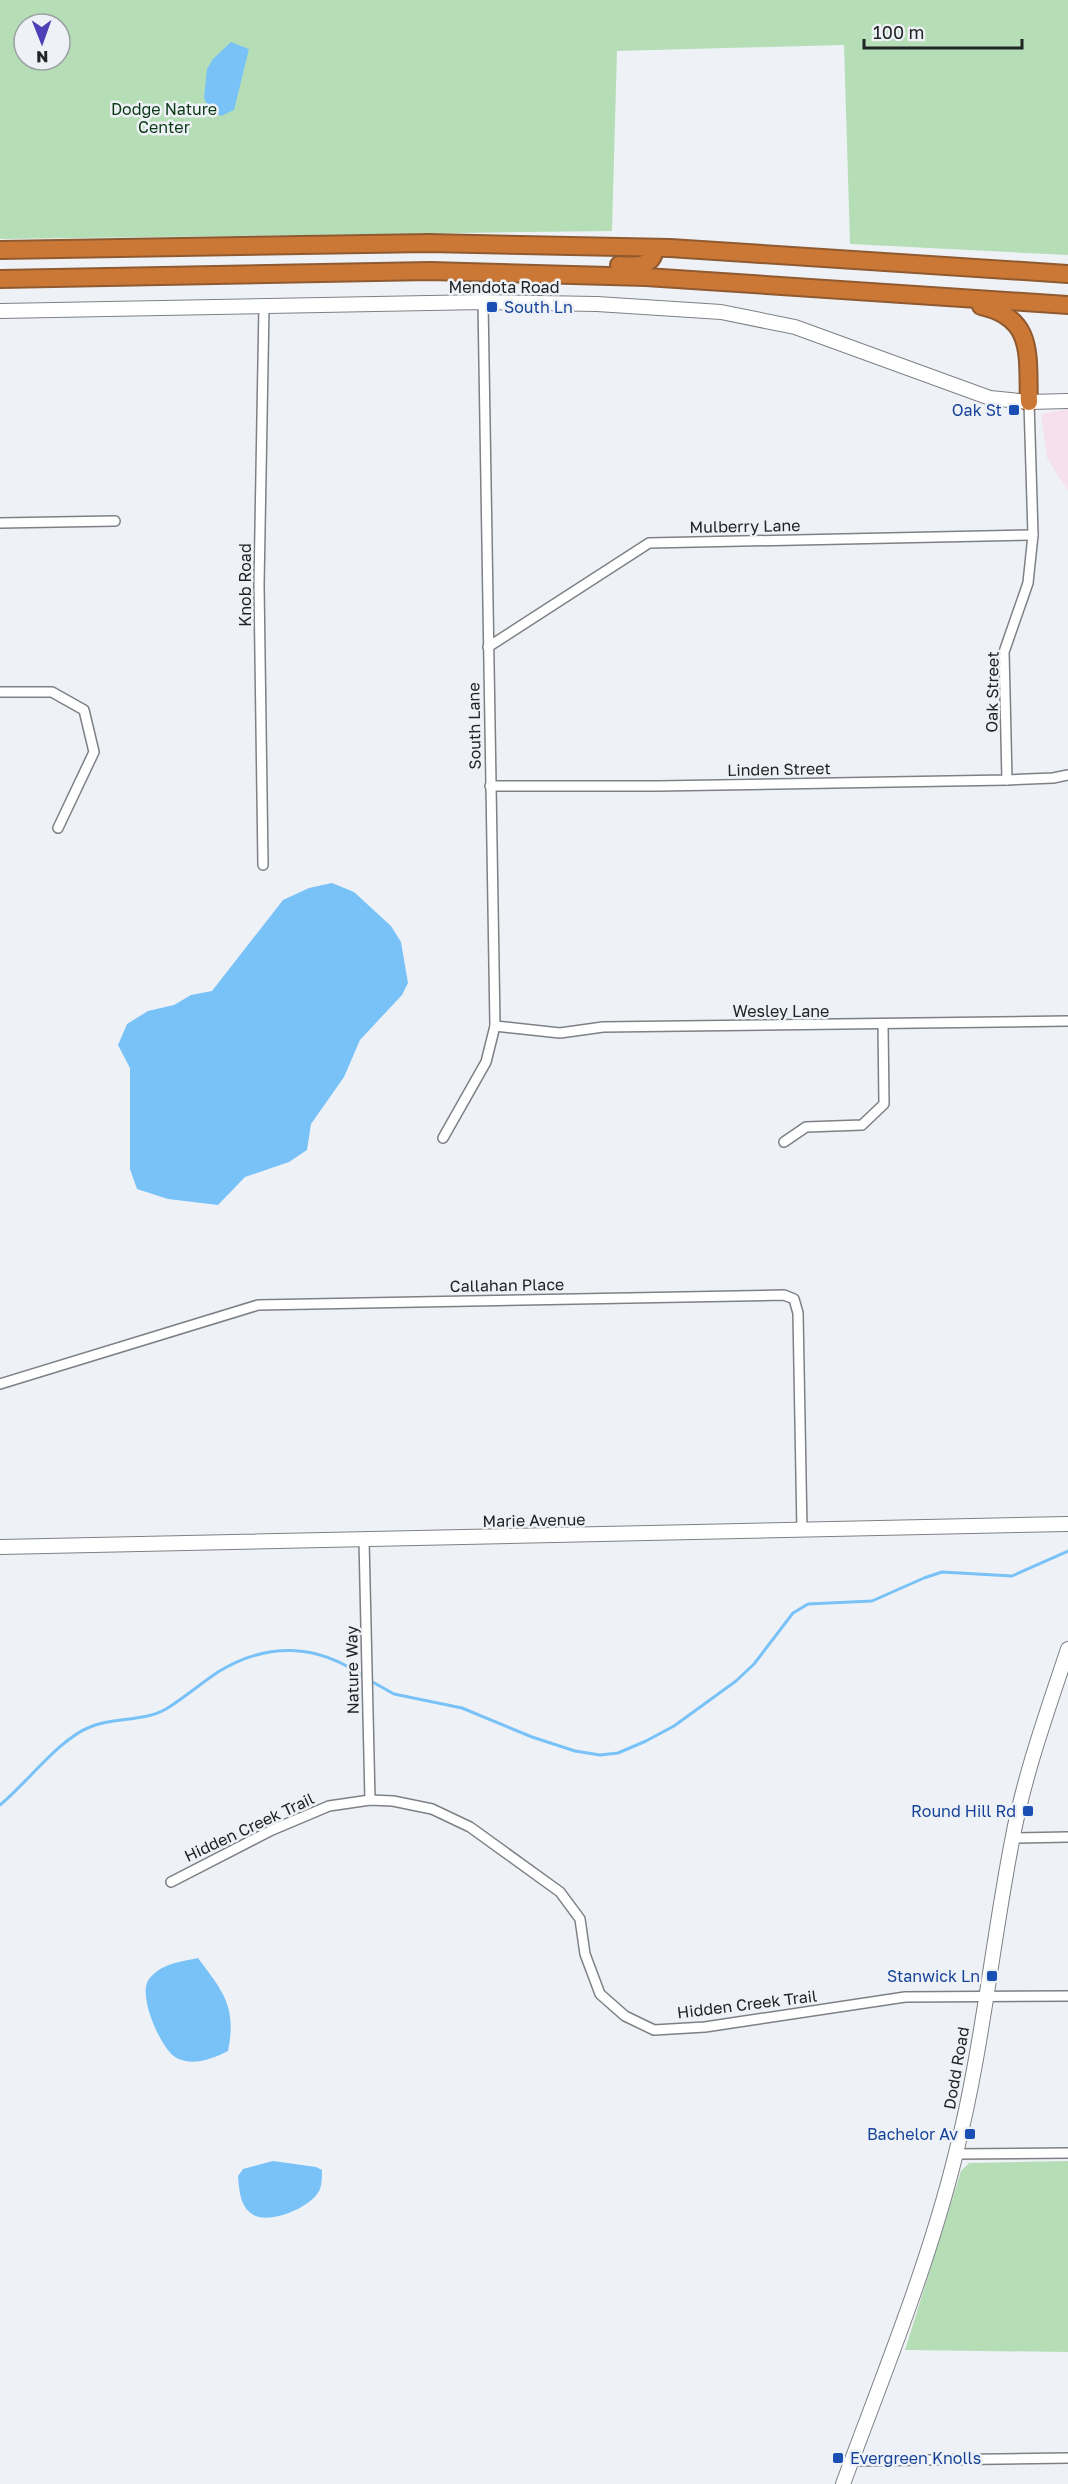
<svg xmlns="http://www.w3.org/2000/svg" width="1068" height="2484" viewBox="0 0 1068 2484" font-family="'Golos Text',sans-serif">
	<style>
		.commercial { fill: #f6e0ee }
		.green { fill: #b5deb7; fill-rule: evenodd }
		.water { fill: #79c2f8 }
		.lines { fill: none; stroke-linecap: round; stroke-linejoin: round }
		.stream { stroke: #79c2f8; stroke-width: 3 }
		.street-casing { stroke: #7d8085; stroke-width: 12 }
		.secondary-casing { stroke: #7d8085; stroke-width: 16 }
		.highway-casing { stroke: #905a30; stroke-width: 20 }
		.street { stroke: #fff; stroke-width: 9 }
		.secondary { stroke: #fff; stroke-width: 14 }
		.highway { stroke: #cb7837; stroke-width: 16 }
		.transit-dot { fill: #1a4fb4; stroke: #eef2f7; stroke-width: 2 }
		.labels { text-anchor: middle; stroke-width: 5; stroke-linejoin: round; paint-order: stroke }
		.park-label { font-size: 16px; fill: #093812; stroke: #eef2f7 }
		.street-label { font-size: 16px; fill: #212324; stroke: #eef2f7 }
		.transit-label { font-size: 16px; fill: #164399; stroke: #eef2f7; text-anchor: end }
	</style>
	<rect width="100%" height="100%" fill="#eef2f7"/>
	<polygon class="commercial" points="1068,409 1068,491 1047,458 1041,414"/>
	<g class="green">
		<path d="M 0,0 L 1068,0 L 1068,255 L 850,244 L 844,45 L 617,51 L 612,231 L 0,239 ZM 24,24 L 60,24 L 60,60 L 24,60 Z"/>
		<polygon points="1068,2161 1068,2352 905,2350 961,2171 969,2163"/>
	</g>
	<g class="water">
		<polygon points="231,42 249,49 234,110 221,116 210,110 204,98 207,69 213,59"/>
		<polygon points="332,883 354,892 391,926 401,942 408,983 402,995 360,1040 344,1077 311,1124 307,1150 289,1162 245,1177 218,1205 168,1199 137,1189 130,1169 130,1068 118,1045 127,1024 148,1011 174,1005 191,995 212,991 283,900 309,888"/>
		<path d="M 198,1958 C 223,1992 237,2006 228,2051 C 212,2059 192,2067 175,2057 C 160,2047 137,1994 149,1979 C 162,1963 180,1962 198,1958 Z"/>
		<path d="M 273,2161 L 316,2167 L 322,2170 C 322,2176 322,2184 320,2189 C 313,2207 268,2226 252,2214 C 240,2206 239,2189 238,2176 L 243,2169 Z"/>
	</g>
	<g class="lines">
		<g class="stream">
			<polyline points="369,1680 394,1694 462,1708 532,1737 575,1751 600,1755 618,1753 646,1741 674,1726 736,1681 754,1664 793,1613 808,1604 872,1601 924,1578 942,1572 1012,1576 1068,1551"/>
			<path d="M 0,1805 C 27,1783 59,1739 90,1727 C 113,1717 144,1722 166,1709 C 184,1698 200,1684 218,1672 C 267,1642 317,1643 364,1677"/>
		</g>
		<g class="street-casing">
			<g id="street">
				<polyline points="0,523 115,521"/>
				<polyline points="488,647 649,543 1033,535"/>
				<polyline points="0,692 52,692 84,710 94,752 58,828"/>
				<polyline points="1007,780 1004,652 1028,583 1033,535 1029,402"/>
				<polyline points="490,786 658,786 1007,780 1053,778 1068,775"/>
				<polyline points="263,865 259,585 264,306"/>
				<polyline points="495,1026 560,1033 603,1027 1068,1021"/>
				<polyline points="443,1138 486,1062 495,1026 483,302"/>
				<polyline points="784,1142 806,1127 862,1125 884,1104 883,1025"/>
				<polyline points="0,1384 258,1305 784,1295 794,1299 798,1313 802,1531"/>
				<polyline points="364,1540 370,1800"/>
				<polyline points="1012,1838 1068,1837"/>
				<polyline points="171,1882 272,1830 329,1806 370,1800 393,1801 432,1809 470,1827 560,1892 580,1919 585,1954 600,1994 625,2016 654,2030 705,2027 905,1997 1068,1996"/>
				<polyline points="956,2154 1068,2153"/>
				<polyline points="852,2461 1068,2458"/>
			</g>
		</g>
		<g class="secondary-casing">
			<g id="secondary">
				<polyline points="0,311 483,302 597,304 721,312 795,327 990,398 1029,402 1068,401"/>
				<polyline points="0,1547 1068,1524"/>
				<path d="M 843,2484 C 883,2375 928,2267 956,2153 C 982,2051 992,1944 1012,1841 C 1024,1776 1047,1712 1068,1649"/>
			</g>
		</g>
		<g class="highway-casing">
			<g id="highway">
				<polyline points="0,250 429,243 670,248 1068,274"/>
				<path d="M 619,265 C 636,266 653,268 655,248"/>
				<polyline points="0,279 430,271 646,277 1068,305"/>
				<path d="M 981,306 C 1036,318 1027,358 1029,402"/>
			</g>
		</g>
		<use href="#street" class="street"/>
		<use href="#secondary" class="secondary"/>
		<use href="#highway" class="highway"/>
	</g>
	<g class="transit-dot">
		<rect x="486" y="301" width="12" height="12" rx="3"/>
		<rect x="1008" y="404" width="12" height="12" rx="3"/>
		<rect x="1022" y="1805" width="12" height="12" rx="3"/>
		<rect x="986" y="1970" width="12" height="12" rx="3"/>
		<rect x="964" y="2128" width="12" height="12" rx="3"/>
		<rect x="832" y="2452" width="12" height="12" rx="3"/>
	</g>
	<g class="labels">
		<g class="park-label">
			<text x="164" y="115">Dodge Nature<tspan x="164" dy="18">Center</tspan></text>
		</g>
		<g class="street-label">
			<text x="504" y="293">Mendota Road</text>
			<text transform="translate(745 526) rotate(-1)" y="6">Mulberry Lane</text>
			<text transform="translate(245 585) rotate(-90)" y="6">Knob Road</text>
			<text transform="translate(992 692) rotate(-89)" y="6">Oak Street</text>
			<text transform="translate(474 726) rotate(-91)" y="6">South Lane</text>
			<text transform="translate(779 769) rotate(-1)" y="6">Linden Street</text>
			<text x="781" y="1017">Wesley Lane</text>
			<text transform="translate(507 1285) rotate(-1)" y="6">Callahan Place</text>
			<text transform="translate(534 1520) rotate(-1)" y="6">Marie Avenue</text>
			<text transform="translate(352 1670) rotate(-91)" y="6">Nature Way</text>
			<text transform="translate(249 1827) rotate(-25)" y="6">Hidden Creek Trail</text>
			<text transform="translate(747 2004) rotate(-7)" y="6">Hidden Creek Trail</text>
			<text transform="translate(956 2068) rotate(-80)" y="6">Dodd Road</text>
		</g>
		<g class="transit-label">
			<text x="504" y="313" text-anchor="start">South Ln</text>
			<text x="1002" y="416">Oak St</text>
			<text x="1016" y="1817">Round Hill Rd</text>
			<text x="980" y="1982">Stanwick Ln</text>
			<text x="958" y="2140">Bachelor Av</text>
			<text x="850" y="2464" text-anchor="start">Evergreen Knolls</text>
		</g>
	</g>
	<g transform="translate(42 42) rotate(179)"><circle r="28" fill="#eef2f7" stroke="#9c9fa3" stroke-width="1.5"/>
	<path d="M0-4.5L10 22L0 15L-10 22Z" fill="#4d41b8"/>
	<text y="-9" font-size="16" font-weight="bold" text-anchor="middle" fill="#212324">N</text>
	</g>
	<path d="M864 39v9h158v-9" fill="none" stroke="#212324" stroke-width="3"/>
	<text x="873" y="39" font-size="18" fill="#212324" stroke="#eef2f7" stroke-width="4.5" paint-order="stroke">100 m</text>
</svg>
